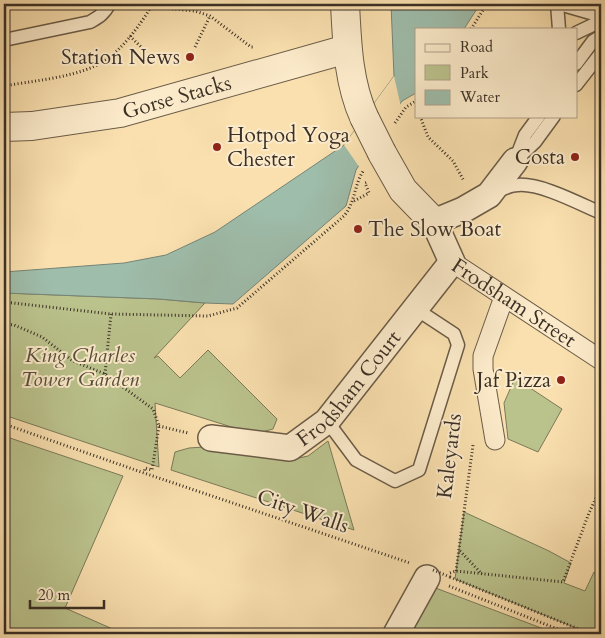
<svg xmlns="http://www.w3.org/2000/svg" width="605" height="638" viewBox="0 0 605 638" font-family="Cardo,serif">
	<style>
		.green { fill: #bbc38d; stroke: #7b7a5a }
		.water { fill: #9ebdab; stroke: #768576 }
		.pier { fill: #fae0af }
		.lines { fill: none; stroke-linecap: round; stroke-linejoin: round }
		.service-casing { stroke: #6b5c48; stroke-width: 15 }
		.pedestrian-casing { stroke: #6b5c48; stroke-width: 21 }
		.minor-casing { stroke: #6b5c48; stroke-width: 28 }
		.tertiary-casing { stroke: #6b5c48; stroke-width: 30 }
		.path { stroke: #3b3026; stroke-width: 3; stroke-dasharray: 1 2.5; stroke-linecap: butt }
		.service { stroke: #fcebcb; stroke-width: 12 }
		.pedestrian { stroke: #fcebcb; stroke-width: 19 }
		.minor { stroke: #fcebcb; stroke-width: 25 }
		.tertiary { stroke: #fcebcb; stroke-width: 28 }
		.tertiary-bridge-casing { stroke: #6b5c48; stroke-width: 30; stroke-linecap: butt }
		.path-bridge { stroke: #3b3026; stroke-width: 3; stroke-dasharray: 1 2.5; stroke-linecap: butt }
		.tertiary-bridge { stroke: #fcebcb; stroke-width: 28 }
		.poi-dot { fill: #8f2418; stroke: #fcebcb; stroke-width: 2 }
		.labels { text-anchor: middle; stroke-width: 4; stroke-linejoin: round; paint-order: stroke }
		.poi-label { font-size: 21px; fill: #3b3026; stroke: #fcebcb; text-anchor: end }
		.street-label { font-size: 21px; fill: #3b3026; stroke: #fcebcb }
		.park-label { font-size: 21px; font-style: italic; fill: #554d3b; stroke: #fcebcb }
	</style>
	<rect width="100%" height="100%" fill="#fae0af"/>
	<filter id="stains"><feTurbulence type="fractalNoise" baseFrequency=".004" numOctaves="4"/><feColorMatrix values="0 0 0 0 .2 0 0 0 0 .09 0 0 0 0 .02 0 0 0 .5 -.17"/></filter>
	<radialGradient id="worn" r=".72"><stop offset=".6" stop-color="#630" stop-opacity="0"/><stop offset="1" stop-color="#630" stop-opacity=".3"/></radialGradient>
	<g class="green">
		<polygon points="4,293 159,299 205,303 154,358 158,356 180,378 208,350 277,419 273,429 262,432 238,429 155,403 159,467 4,415"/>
		<polygon points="515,378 562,409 538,452 508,439 504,403"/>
		<polygon points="4,436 123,476 65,608 124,634 4,634"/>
		<polygon points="328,441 354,530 171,470 175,452 189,448 218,446 290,460 308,456"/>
		<polygon points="464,512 549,551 571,563 564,583 585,591 594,572 601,576 601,634 591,634 455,579"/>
		<polygon points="433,587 557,634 408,634"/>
	</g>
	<polygon class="water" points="391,4 480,4 464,29 416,29 416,93 402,101 356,170 346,206 233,304 205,303 159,299 4,293 4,272 124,263 166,255 215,232 344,145 394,76"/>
	<polygon class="pier" points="394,76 401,107 360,168 344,145"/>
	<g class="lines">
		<g class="service-casing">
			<g id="service">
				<polyline points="557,4 559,29"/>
				<polyline points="559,4 601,16"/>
				<polyline points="576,33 601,21"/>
				<path d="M 4,40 L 90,22 C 99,17 105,13 109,4"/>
				<polyline points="576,64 593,41 601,36"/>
				<polyline points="576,85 601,53"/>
				<polyline points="516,158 525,135 539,116"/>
				<polyline points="515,161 535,142 554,116"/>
				<path d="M 496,192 C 503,189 510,185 518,185 C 541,183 580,204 601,213"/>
				<polyline points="327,421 356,460 395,481 419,470 458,345 454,334 416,309"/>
			</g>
		</g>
		<g class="pedestrian-casing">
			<g id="pedestrian">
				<path id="s1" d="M 452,262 L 601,360"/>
				<polyline points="495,440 483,369 483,356 504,297"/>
			</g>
		</g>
		<g class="minor-casing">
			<g id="minor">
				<path id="s2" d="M 211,438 L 290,448 L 327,421 L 452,262 L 434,222 L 463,210 L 489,195 L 515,161"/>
				<polyline points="396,634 427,578"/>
			</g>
		</g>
		<g class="tertiary-casing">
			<g id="tertiary">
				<path d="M 345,4 C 347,41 348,82 364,117"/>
				<path id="s3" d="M 4,127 L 32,126 L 120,113 L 347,49"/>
				<polyline points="382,153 403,190 434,222"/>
			</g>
		</g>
		<g class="path">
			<polyline points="151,7 195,11 210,16 251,47 254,47"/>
			<polyline points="471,29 487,4"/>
			<polyline points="130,36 141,47"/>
			<polyline points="195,47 210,16"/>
			<path d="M 4,86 C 32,81 69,78 95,66 C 118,56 138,28 151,7 L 151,4"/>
			<polyline points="420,116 428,137 453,161 464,181"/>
			<polyline points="395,123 406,107 416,101"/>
			<polyline points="354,201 369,193 365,183 368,182"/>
			<path d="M 4,302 L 111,314 L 208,316 L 237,308 L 344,216 C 356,201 354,184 364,170"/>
			<polyline points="4,324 14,325 42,337 73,361 105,374 153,409 159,426 152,470 145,468 144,473"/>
			<polyline points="105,374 111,314"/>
			<polyline points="4,424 144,473 410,563"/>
			<polyline points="159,426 188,433"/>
			<polyline points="460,551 482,574"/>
			<polyline points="456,571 473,445"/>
			<polyline points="450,573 456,571 563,582 589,513 601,487"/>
			<polyline points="450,577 591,634"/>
			<polyline points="449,586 570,634"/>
		</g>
		<use href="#service" class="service"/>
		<use href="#pedestrian" class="pedestrian"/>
		<use href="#minor" class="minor"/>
		<use href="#tertiary" class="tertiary"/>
		<g class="tertiary-bridge-casing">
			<polyline id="tertiary-bridge" points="364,117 382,153"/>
		</g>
		<polyline class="path-bridge" points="433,570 450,577"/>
		<use href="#tertiary-bridge" class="tertiary-bridge"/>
	</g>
	<g class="poi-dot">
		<circle cx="190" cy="57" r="5"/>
		<circle cx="217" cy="147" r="5"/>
		<circle cx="575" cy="157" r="5"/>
		<circle cx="358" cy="229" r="5"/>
		<circle cx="561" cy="380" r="5"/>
	</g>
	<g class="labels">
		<g class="poi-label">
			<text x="180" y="64">Station News</text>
			<text x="227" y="142" text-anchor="start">Hotpod Yoga<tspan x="227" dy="24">Chester</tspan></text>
			<text x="565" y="164">Costa</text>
			<text x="368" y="236" text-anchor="start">The Slow Boat</text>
			<text x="551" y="387">Jaf Pizza</text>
		</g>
		<g class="street-label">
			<text dy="7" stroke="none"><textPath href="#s3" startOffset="176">Gorse Stacks</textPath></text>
			<text dy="7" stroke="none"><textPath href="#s1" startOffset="74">Frodsham Street</textPath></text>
			<text dy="7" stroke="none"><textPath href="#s2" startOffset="164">Frodsham Court</textPath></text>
			<text transform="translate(449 456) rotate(-83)" y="7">Kaleyards</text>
			<text transform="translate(303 511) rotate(19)" y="7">City Walls</text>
		</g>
		<g class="park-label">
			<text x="80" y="362">King Charles<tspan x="80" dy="24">Tower Garden</tspan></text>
		</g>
	</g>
	<rect width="605" height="638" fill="none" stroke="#fae0af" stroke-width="20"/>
	<rect x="5" y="5" width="595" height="628" fill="none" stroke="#3b3026" stroke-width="2.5"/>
	<rect x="10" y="10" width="585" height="618" fill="none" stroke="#3b3026"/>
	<rect x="415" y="28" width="162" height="90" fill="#fcebcb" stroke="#afa089"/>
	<rect x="425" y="44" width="25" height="8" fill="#fcebcb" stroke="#afa089"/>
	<text x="460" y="52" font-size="15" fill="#3b3026">Road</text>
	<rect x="425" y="65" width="25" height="15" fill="#bbc38d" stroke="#afa089"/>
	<text x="460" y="78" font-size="15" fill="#3b3026">Park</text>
	<rect x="425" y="90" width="25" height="15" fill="#9ebdab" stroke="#afa089"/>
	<text x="460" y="102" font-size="15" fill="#3b3026">Water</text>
	<path d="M30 600v8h74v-8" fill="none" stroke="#3b3026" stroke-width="2.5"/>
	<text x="38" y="600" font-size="15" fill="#3b3026" stroke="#fcebcb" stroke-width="4" paint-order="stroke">20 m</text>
	<rect width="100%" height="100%" filter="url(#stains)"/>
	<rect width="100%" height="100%" fill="url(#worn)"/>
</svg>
